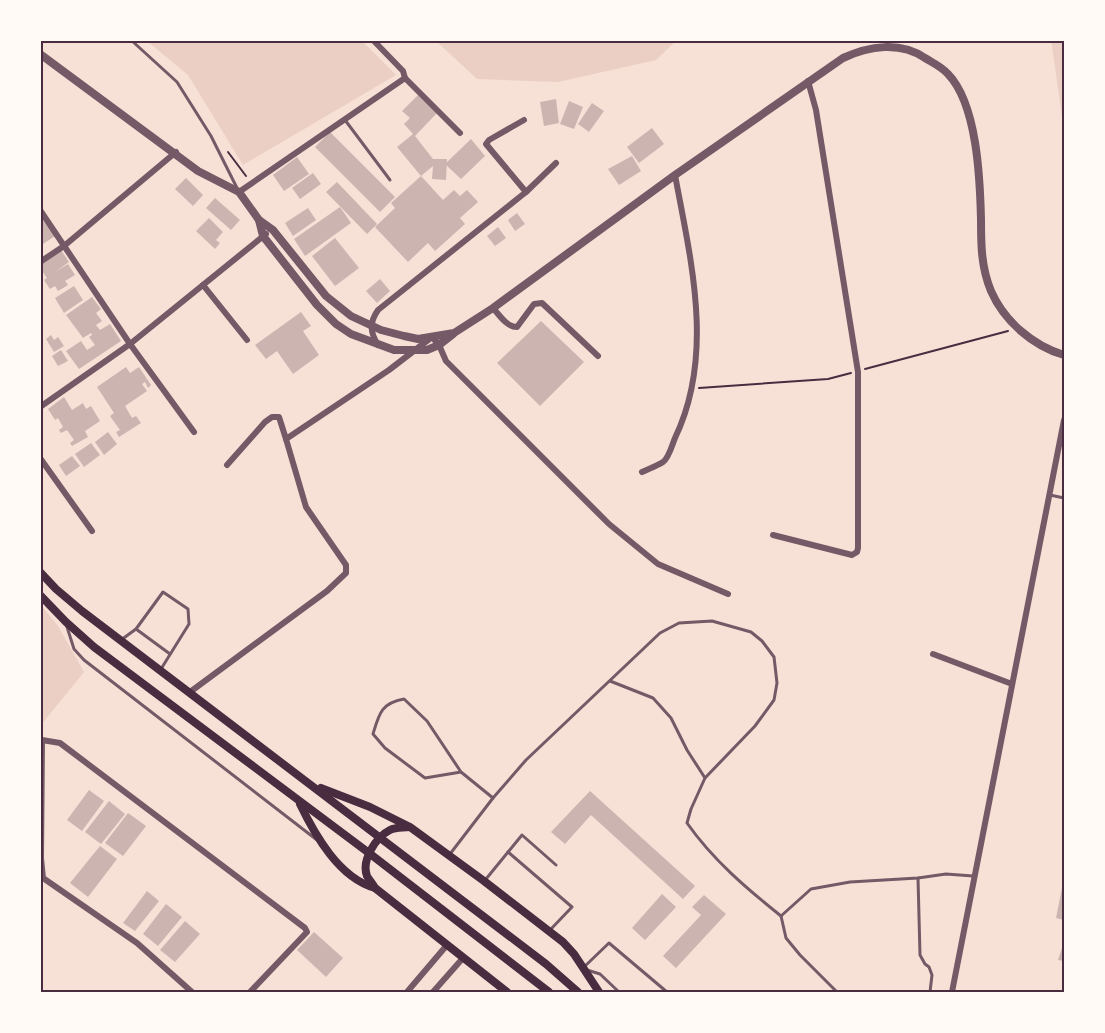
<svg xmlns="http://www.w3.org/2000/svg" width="1105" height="1033" viewBox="0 0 1105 1033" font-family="'Exo 2',sans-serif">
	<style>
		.green { fill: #ebcfc5 }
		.building { fill: #ccb4b1 }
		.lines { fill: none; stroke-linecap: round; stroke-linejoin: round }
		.path { stroke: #4a2c40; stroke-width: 2 }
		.service { stroke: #755966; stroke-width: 3 }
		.minor { stroke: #755966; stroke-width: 6 }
		.tertiary { stroke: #755966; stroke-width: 8 }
		.secondary { stroke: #4a2c40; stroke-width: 8 }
		.neatline { fill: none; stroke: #4a2c40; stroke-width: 2 }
	</style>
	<rect width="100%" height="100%" fill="#f7e1d7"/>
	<g class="green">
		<polygon points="147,41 362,41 396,75 243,165 188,75"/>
		<polygon points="436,41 676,41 656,60 558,82 477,79"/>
		<polygon points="1051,41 1064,41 1064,131 1052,46"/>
		<polygon points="41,605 58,626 84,672 41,725"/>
	</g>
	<g class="building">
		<polygon points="418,95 437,113 415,136 433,159 447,159 446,180 432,179 433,166 421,176 397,147 413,134 404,124 410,118 402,111"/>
		<polygon points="556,99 559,123 544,126 540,102"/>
		<polygon points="569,101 583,107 574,129 560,124"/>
		<polygon points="592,103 604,111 589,132 578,124"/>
		<polygon points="652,128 664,144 639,163 627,147"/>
		<polygon points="330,132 395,197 380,212 315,147"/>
		<polygon points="471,139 485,156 461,179 445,164"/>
		<polygon points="632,156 641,171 619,185 608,169"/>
		<polygon points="297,157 309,174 284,191 273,175"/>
		<polygon points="313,173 321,184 300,199 292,188"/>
		<polygon points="421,176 443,200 454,190 460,196 467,190 478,202 460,218 465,224 435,251 428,243 408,262 375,227 395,208 391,203"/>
		<polygon points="186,178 203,195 193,206 175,189"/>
		<polygon points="337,182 377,224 367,234 326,192"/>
		<polygon points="215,198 240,220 231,230 206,208"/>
		<polygon points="340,207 351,223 305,256 294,239"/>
		<polygon points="308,208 316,220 293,236 285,223"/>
		<polygon points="517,213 525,224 515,231 508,220"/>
		<polygon points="40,217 55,236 40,246"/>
		<polygon points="209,218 223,232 216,240 220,243 215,249 196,231"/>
		<polygon points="498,227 506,238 495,246 487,236"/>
		<polygon points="335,238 359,268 335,286 312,256"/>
		<polygon points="61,250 69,262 55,272 68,264 75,275 65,281 68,285 58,291 55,286 50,289 44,280 47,278 40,268 40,264"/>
		<polygon points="380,279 390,291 377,303 366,291"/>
		<polygon points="74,286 83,300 64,313 55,298"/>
		<polygon points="92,297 101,309 96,313 102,321 96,325 100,330 110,324 121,341 79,369 66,351 81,341 87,350 95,345 89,337 92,335 91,333 83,338 66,315"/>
		<polygon points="301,312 311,326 303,331 319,355 293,374 277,351 266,359 255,345"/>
		<polygon points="541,321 584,362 540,406 497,363"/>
		<polygon points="51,335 54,340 58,337 64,346 54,352 46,339"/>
		<polygon points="61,350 68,361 58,366 52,356"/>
		<polygon points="126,367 130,373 139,367 151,385 148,388 145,382 142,384 147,391 125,406 132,418 136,416 141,423 119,437 116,432 120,430 110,416 114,413 97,387"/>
		<polygon points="64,397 72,410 83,403 86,409 91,406 100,421 85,431 88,437 72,446 70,443 74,440 67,430 61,433 59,430 63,427 58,418 55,420 48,409"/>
		<polygon points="108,432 117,444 104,455 95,442"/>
		<polygon points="91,443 100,455 84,467 75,454"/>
		<polygon points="72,456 80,466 66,476 59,465"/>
		<polygon points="89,790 104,801 82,831 67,820"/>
		<polygon points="590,791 695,886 683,899 591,815 565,844 551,832"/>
		<polygon points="109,801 125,814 101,844 85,832"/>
		<polygon points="128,813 146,826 123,856 105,843"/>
		<polygon points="100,846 117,859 88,897 70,883"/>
		<polygon points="1063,883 1064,883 1064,920 1056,918"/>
		<polygon points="147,891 159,901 135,931 123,923"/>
		<polygon points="662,894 676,907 645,940 632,928"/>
		<polygon points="704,895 726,914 676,968 663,956 701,915 692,907"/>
		<polygon points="166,904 182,917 158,946 143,934"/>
		<polygon points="185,921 200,934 175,962 160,950"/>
		<polygon points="314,932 343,958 326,977 297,950"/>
		<polygon points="1064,942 1064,961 1058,960"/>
	</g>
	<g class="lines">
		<g class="path">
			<polyline points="228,152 246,176"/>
			<polyline points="865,369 1008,331"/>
			<polyline points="699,388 828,379 851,373"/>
		</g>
		<g class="service">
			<polyline points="131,40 177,82 211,136 238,190"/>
			<polyline points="345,120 390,180"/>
			<polyline points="1050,495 1064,498"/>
			<polyline points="67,627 74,649 84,660 317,840"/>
			<polyline points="136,629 170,654"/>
			<polyline points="121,640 136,629 163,592 188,609 189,624 161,669"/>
			<polyline points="610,681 653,698 671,718 687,750 705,778"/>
			<path d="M 461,772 L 425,778 L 385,748 L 373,734 C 379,714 381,703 404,699 L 427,721 L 461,772 L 493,798"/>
			<polyline points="508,852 572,907 551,929"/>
			<path d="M 450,854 L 493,798 L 526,760 L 660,633 L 679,623 L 712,621 L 751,632 L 762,641 L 774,657 L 777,683 L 774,700 L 755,726 L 705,778 L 691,809 L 687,823 C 713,860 746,888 781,916"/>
			<polyline points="918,878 920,955 925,964 929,967 932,975 930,992"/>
			<polyline points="486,879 522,835 556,865"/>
			<polyline points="584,967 609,943 667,992"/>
			<polyline points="587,970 600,974 619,992"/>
			<polyline points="837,992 800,955 786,938 781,916 811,889 850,882 918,878 946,874 973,876"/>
		</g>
		<g class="minor">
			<polyline points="373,40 403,71 405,78 460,133"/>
			<polyline points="524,120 489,140 486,144 526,192"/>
			<polyline points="239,192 405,78"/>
			<polyline points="40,210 130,344 194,432"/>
			<polyline points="40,262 64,246 176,152"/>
			<polyline points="203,285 247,340"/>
			<path d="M 493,308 C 500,316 507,327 517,327 L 534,304 L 542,303 L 598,356"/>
			<path d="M 378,345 C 370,332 369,323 378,310 L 526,192 L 556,163"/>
			<polyline points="40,407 130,344 266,234"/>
			<polyline points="40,458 92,531"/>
			<polyline points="227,465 265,422 272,417 279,417 286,439"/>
			<path d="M 642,472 C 648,469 657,466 663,462 C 669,458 672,445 675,438 C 715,355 691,261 675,175"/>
			<polyline points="773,535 852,555 857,552 858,548 858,372 816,110 808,81"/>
			<polyline points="933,654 1012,684"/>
			<polyline points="190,692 327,591 346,573 346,565 306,507 286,439 389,370 432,337 439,345 446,361 609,524 658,564 728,594"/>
			<polyline points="192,992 137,943 43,878 41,858 42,740 60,743 305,928 307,932 250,992"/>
			<polyline points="407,992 447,945"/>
			<polyline points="433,992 463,958"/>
			<polyline points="952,992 1064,420"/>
		</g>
		<g class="tertiary">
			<polyline points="40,54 198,171 239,192 259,220 263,236 317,305 336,324 351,334 394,350 427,350 439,345 453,334"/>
			<path d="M 259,220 L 273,230 L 326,296 L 351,316 L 381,330 L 404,336 L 418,339 L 454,333 L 493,308 L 675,175 L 843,58 C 869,46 900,41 925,58 C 933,63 942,67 948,74 C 977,104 980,178 981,219 C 981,244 981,267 991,291 C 1004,321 1033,346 1064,355"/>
		</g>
		<g class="secondary">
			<polyline points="40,572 56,589 82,611 546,964 578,992"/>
			<polyline points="40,595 66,622 94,647 369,853 549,992"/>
			<polyline points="321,788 370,807 410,827 484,881 563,942 574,954 599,992"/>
			<path d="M 300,804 C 315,835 339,878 375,888"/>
			<path d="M 409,827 C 403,828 396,827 390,830 C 376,837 361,860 367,876 C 369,880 373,884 375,888 L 507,992"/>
		</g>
	</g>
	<rect width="1105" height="1033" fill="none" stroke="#fffaf5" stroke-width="84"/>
	<rect x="42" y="42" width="1021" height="949" class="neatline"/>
</svg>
